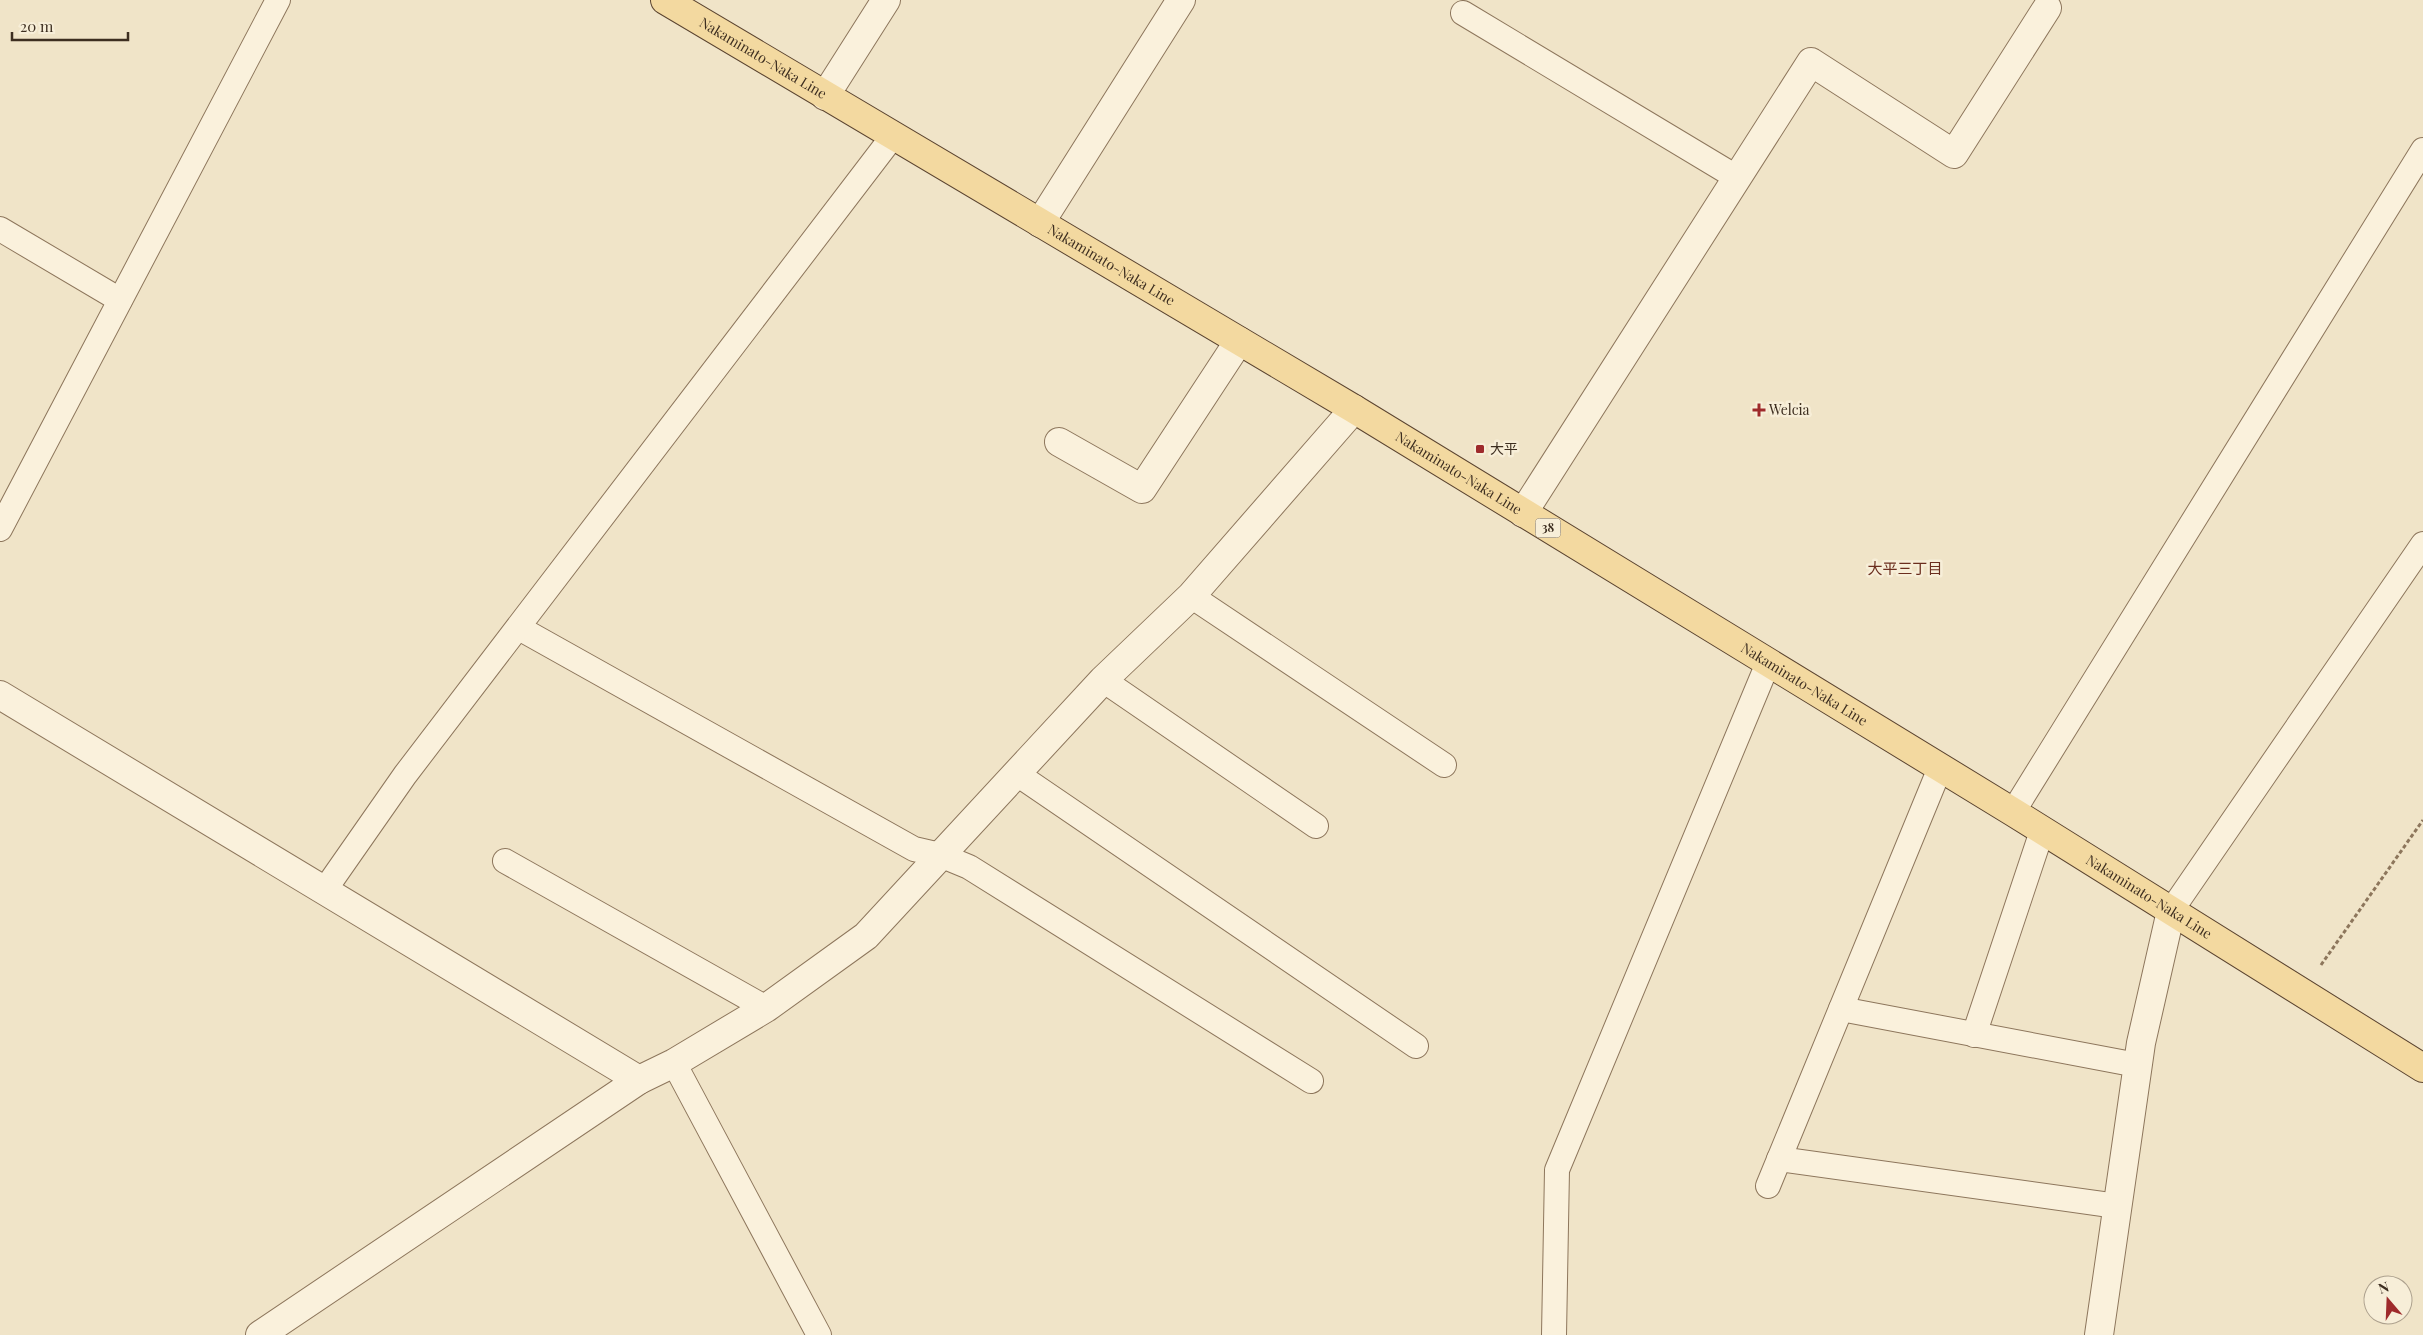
<svg xmlns="http://www.w3.org/2000/svg" width="2423" height="1335" viewBox="0 0 2423 1335" font-family="'Playfair Display','Noto Sans JP',serif">
	<style>
		.lines { fill: none; stroke-linecap: round; stroke-linejoin: round }
		.service-casing { stroke: #8d765c; stroke-width: 26 }
		.minor-casing { stroke: #8d765c; stroke-width: 30 }
		.primary-casing { stroke: #5b4430; stroke-width: 30 }
		.path { stroke: #8d765c; stroke-width: 3; stroke-dasharray: 4 2.5; stroke-linecap: butt }
		.service { stroke: #faf1dc; stroke-width: 24 }
		.minor { stroke: #faf1dc; stroke-width: 28 }
		.primary { stroke: #f3d9a0; stroke-width: 28 }
		.poi-dot { fill: #9e2a2b; stroke: #f7eed8; stroke-width: 2 }
		.labels { text-anchor: middle; stroke-width: 5; stroke-linejoin: round; paint-order: stroke }
		.shield { fill: #f7eed8; stroke: #756857; stroke-width: 1 }
		.shield-label { font-size: 12px; font-weight: bold; fill: #3d2e20 }
		.street-label { font-size: 14px; fill: #3d2e20; stroke: #f7eed8 }
		.poi-label { font-size: 14px; fill: #3d2e20; stroke: #f7eed8; text-anchor: start }
		.neighbourhood-label { font-size: 15px; fill: #6b2e1e; stroke: #f7eed8 }
	</style>
	<rect width="100%" height="100%" fill="#f0e4c8"/>
	<g class="lines">
		<g class="service-casing">
			<g id="service">
				<polyline points="1463,13 1736,177"/>
				<polyline points="0,229 120,300"/>
				<polyline points="0,529 278,0"/>
				<polyline points="1191,596 1444,765"/>
				<polyline points="519,628 914,849 940,855 969,867 1311,1081"/>
				<polyline points="1103,680 1316,826"/>
				<polyline points="1017,774 1416,1046"/>
				<polyline points="2013,812 2423,150"/>
				<polyline points="505,861 766,1008"/>
				<polyline points="324,891 405,775 893,136"/>
				<polyline points="2171,911 2423,544"/>
				<polyline points="1841,1009 2137,1065"/>
				<polyline points="1974,1035 2042,831"/>
				<polyline points="674,1063 819,1335"/>
				<polyline points="1779,1159 2117,1206"/>
				<polyline points="1768,1186 1940,768"/>
				<polyline points="1554,1335 1557,1170 1768,663"/>
			</g>
		</g>
		<g class="minor-casing">
			<g id="minor">
				<polyline points="825,96 886,0"/>
				<polyline points="1040,223 1181,0"/>
				<polyline points="1059,442 1142,489 1239,341"/>
				<polyline points="1523,513 1811,62 1954,154 2047,8"/>
				<polyline points="0,695 639,1080"/>
				<polyline points="260,1335 639,1080 674,1063 766,1008 866,936 1103,680 1191,596 1354,409"/>
				<polyline points="2099,1335 2141,1043 2171,911"/>
			</g>
		</g>
		<g class="primary-casing">
			<g id="primary">
				<path id="s1" d="M 665,0 L 1354,409 L 2013,812 L 2423,1068"/>
			</g>
		</g>
		<polyline class="path" points="2321,965 2423,820"/>
		<use href="#service" class="service"/>
		<use href="#minor" class="minor"/>
		<use href="#primary" class="primary"/>
	</g>
	<g class="poi-dot">
		<path d="M1756.5 402.5h5v5h5v5h-5v5h-5v-5h-5v-5h5z"/>
		<rect x="1475" y="444" width="10" height="10" rx="2.5"/>
	</g>
	<g class="labels">
		<rect class="shield" x="1535.5" y="518.5" width="25" height="19" rx="4"/>
		<g class="shield-label">
			<text x="1548" y="532">38</text>
		</g>
		<g class="street-label">
			<text dy="5" stroke="none"><textPath href="#s1" startOffset="114">Nakaminato-Naka Line</textPath></text>
			<text dy="5" stroke="none"><textPath href="#s1" startOffset="519">Nakaminato-Naka Line</textPath></text>
			<text dy="5" stroke="none"><textPath href="#s1" startOffset="924">Nakaminato-Naka Line</textPath></text>
			<text dy="5" stroke="none"><textPath href="#s1" startOffset="1329">Nakaminato-Naka Line</textPath></text>
			<text dy="5" stroke="none"><textPath href="#s1" startOffset="1734">Nakaminato-Naka Line</textPath></text>
		</g>
		<g class="poi-label">
			<text x="1769" y="415">Welcia</text>
			<text x="1490" y="454">大平</text>
		</g>
		<g class="neighbourhood-label">
			<text x="1905" y="574">大平三丁目</text>
		</g>
	</g>
	<g transform="translate(2388 1300) rotate(341)"><circle r="24" fill="#f7eed8" stroke="#ada18e"/>
	<path d="M0-4L9 19L0 12L-9 19Z" fill="#9e2a2b"/>
	<text y="-8" font-size="14" font-weight="bold" text-anchor="middle" fill="#3d2e20">N</text>
	</g>
	<path d="M12 32v8h116v-8" fill="none" stroke="#3d2e20" stroke-width="2.5"/>
	<text x="20" y="32" font-size="15" fill="#3d2e20" stroke="#f7eed8" stroke-width="4" paint-order="stroke">20 m</text>
</svg>
